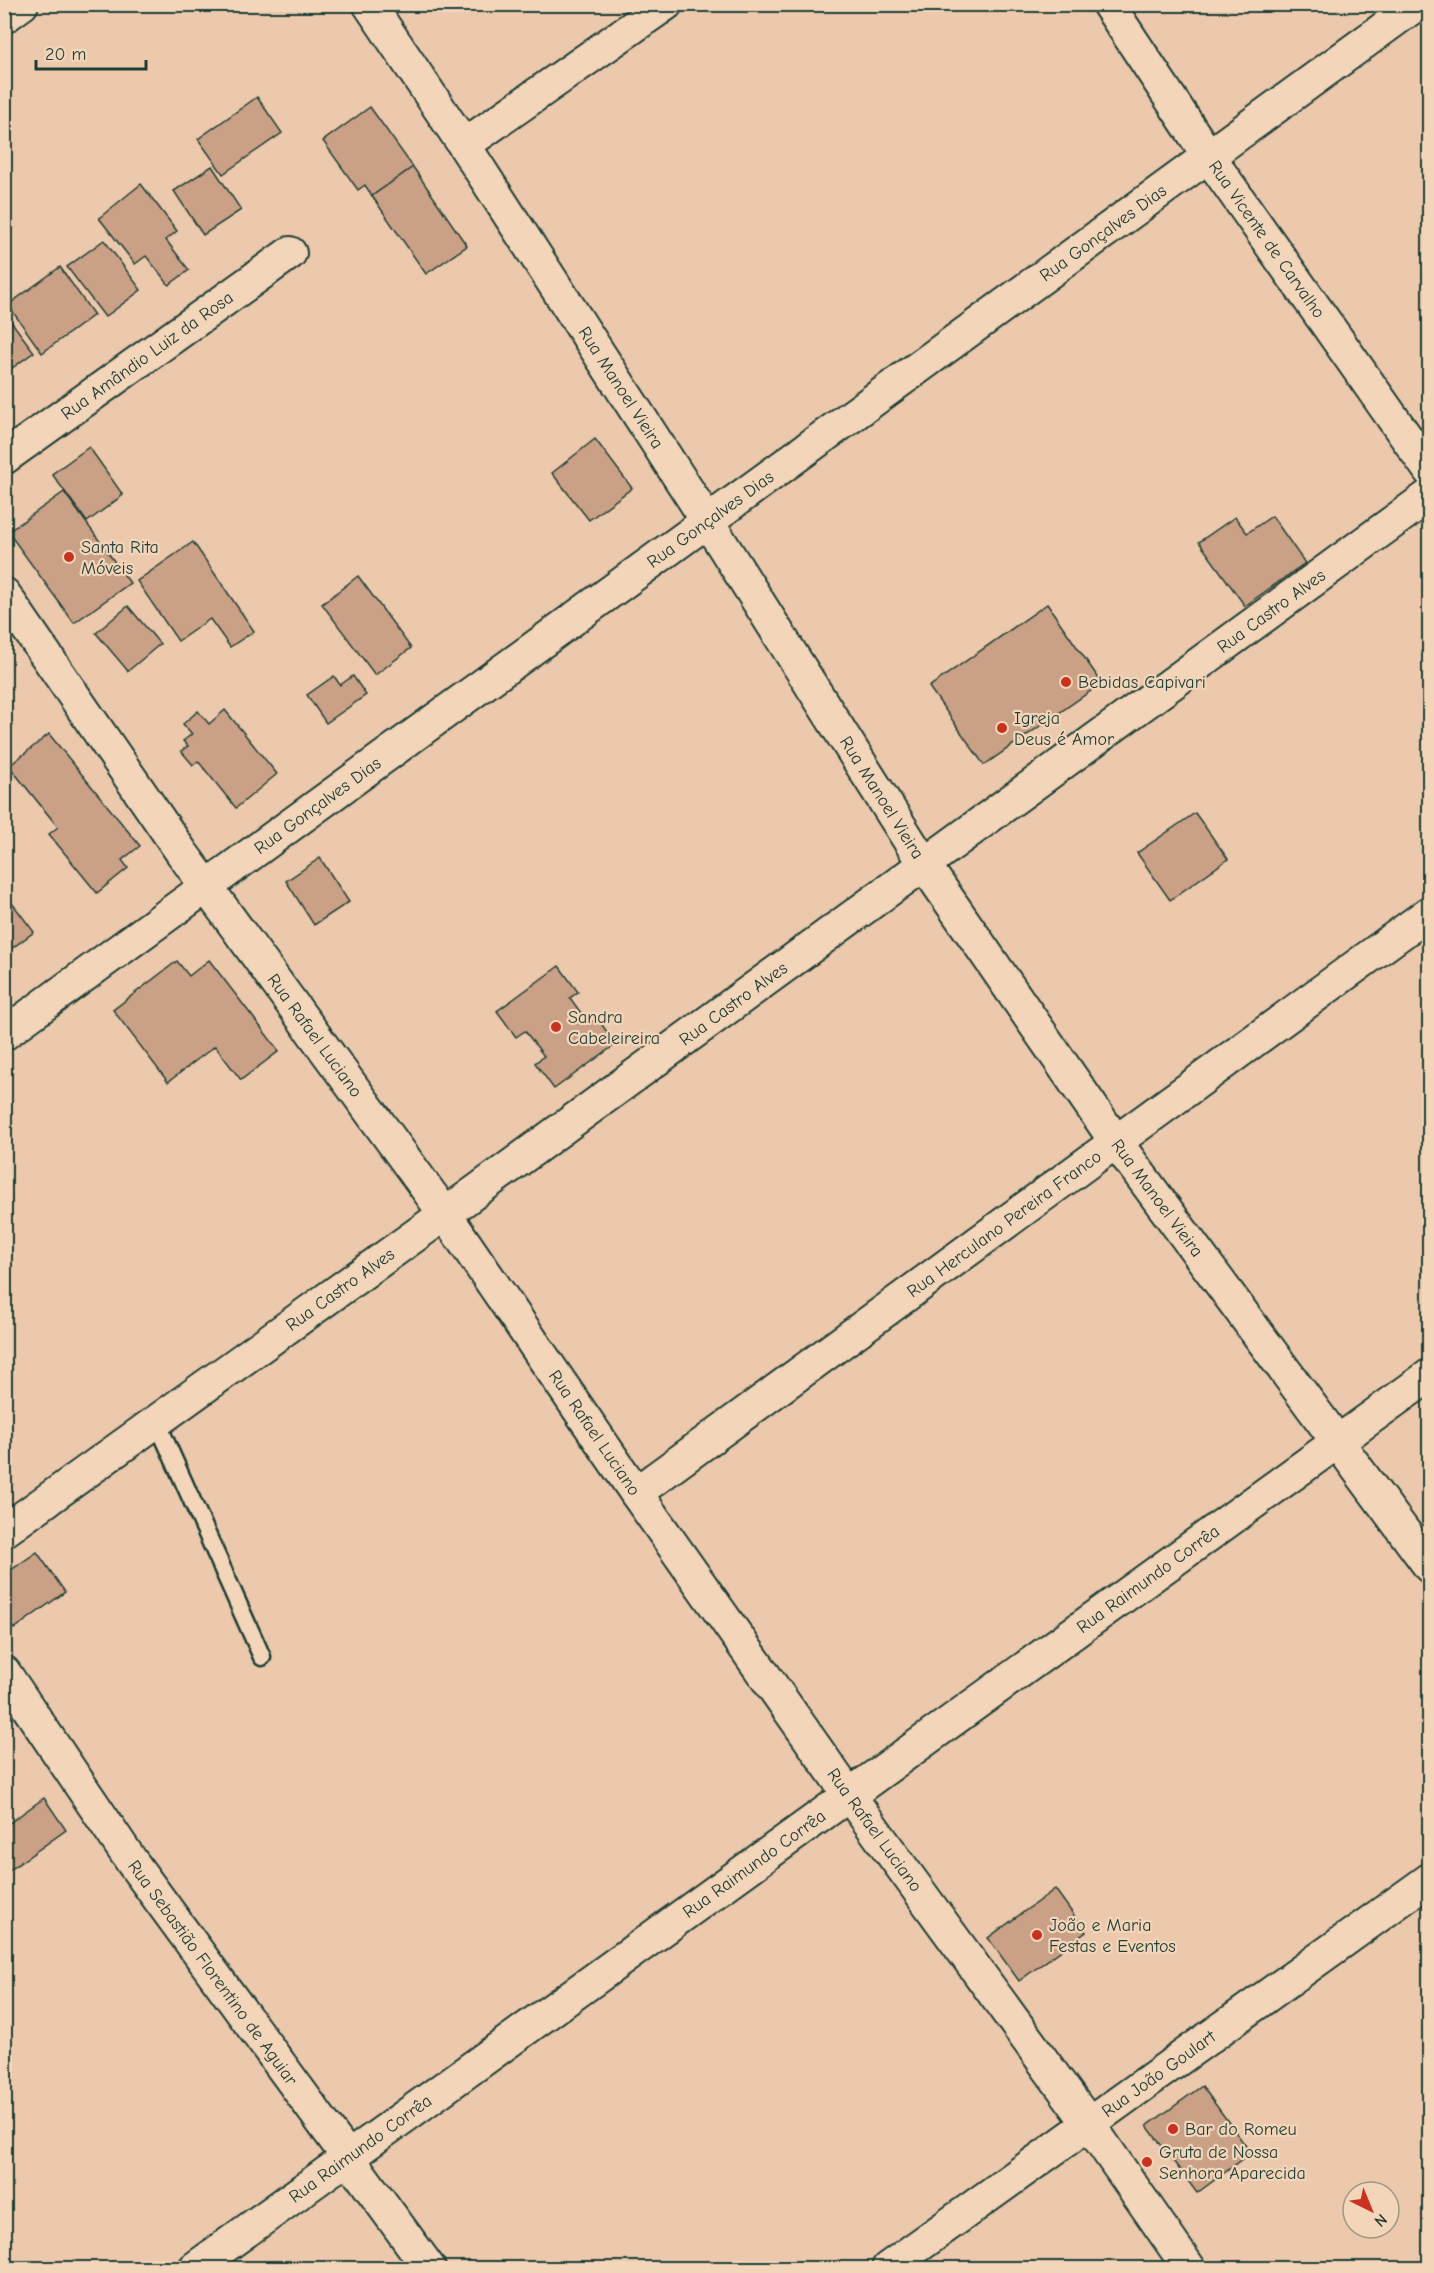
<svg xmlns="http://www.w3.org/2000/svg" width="1434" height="2273" viewBox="0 0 1434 2273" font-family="'Comic Neue',sans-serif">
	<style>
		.building { fill: #caa186; stroke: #1f3d34; stroke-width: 1.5 }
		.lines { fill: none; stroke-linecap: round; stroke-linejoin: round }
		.lane-casing { stroke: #1f3d34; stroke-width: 21 }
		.street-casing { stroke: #1f3d34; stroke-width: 36 }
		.lane { stroke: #f3d5b9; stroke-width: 16 }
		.street { stroke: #f3d5b9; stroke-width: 32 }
		.poi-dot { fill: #c8321e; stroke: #f3d5b9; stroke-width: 2 }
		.labels { text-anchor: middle; stroke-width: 4.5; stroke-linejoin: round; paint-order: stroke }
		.street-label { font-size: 18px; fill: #1f3d34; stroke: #f3d5b9 }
		.poi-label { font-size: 18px; fill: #1f3d34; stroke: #f3d5b9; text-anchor: start }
	</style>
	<rect width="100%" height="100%" fill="#ecc9ac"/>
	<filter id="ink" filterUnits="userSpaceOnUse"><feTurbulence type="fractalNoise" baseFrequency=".0167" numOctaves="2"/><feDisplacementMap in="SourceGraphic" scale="12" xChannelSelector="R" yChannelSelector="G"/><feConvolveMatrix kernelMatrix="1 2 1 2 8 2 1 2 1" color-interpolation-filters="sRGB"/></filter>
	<g filter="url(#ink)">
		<g class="building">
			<polygon points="257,97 282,133 223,174 198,139"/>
			<polygon points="370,107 413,167 372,196 365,185 358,190 323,141"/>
			<polygon points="212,166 241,210 203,235 174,191"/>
			<polygon points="413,167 467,246 426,274 372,196"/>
			<polygon points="141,184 177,231 166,240 189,270 169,285 146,256 135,264 99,218"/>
			<polygon points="104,240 141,290 105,317 67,267"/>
			<polygon points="60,267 94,315 42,353 8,305"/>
			<polygon points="4,312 34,352 4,374"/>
			<polygon points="595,439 632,488 589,520 552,473"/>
			<polygon points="89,447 123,495 87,522 52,474"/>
			<polygon points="64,492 130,583 74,623 8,532"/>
			<polygon points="1272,516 1305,563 1245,606 1199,542 1235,517 1247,533"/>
			<polygon points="193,542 254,631 230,647 210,619 178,641 137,581"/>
			<polygon points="358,576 411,648 375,675 322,604"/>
			<polygon points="1047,604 1102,683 984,765 929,687"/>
			<polygon points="128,606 160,644 128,671 96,633"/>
			<polygon points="334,676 340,685 353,676 366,695 326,723 307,695"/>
			<polygon points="225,710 277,774 236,808 198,761 193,765 181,751 188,746 183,741 192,734 183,724 198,711 209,724"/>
			<polygon points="49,734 140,846 122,860 128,868 97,893 49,834 58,827 9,766"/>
			<polygon points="1195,813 1228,859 1170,900 1137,853"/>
			<polygon points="320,858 349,902 314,925 286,881"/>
			<polygon points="9,899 34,932 4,954 4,903"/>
			<polygon points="209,960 279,1051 241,1080 215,1046 168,1082 113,1010 177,961 189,976"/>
			<polygon points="559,966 578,992 570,998 589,1024 597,1018 616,1044 554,1089 535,1063 544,1056 525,1031 516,1037 497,1011"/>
			<polygon points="37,1552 65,1592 14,1629 4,1616 4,1575"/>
			<polygon points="44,1798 66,1830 4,1874 4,1827"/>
			<polygon points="1055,1889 1086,1932 1019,1981 988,1938"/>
			<polygon points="1202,2086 1251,2153 1197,2193 1147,2126"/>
		</g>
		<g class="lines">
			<g class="lane-casing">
				<polyline id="lane" points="156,1420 262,1657"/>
			</g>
			<g class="street-casing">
				<g id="street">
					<path id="s1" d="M 369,4 L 464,145 L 708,522 L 924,864 L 1116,1142 L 1430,1567"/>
					<path id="s2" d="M 1108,4 L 1209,157 L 1430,471"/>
					<polyline points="4,17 22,4"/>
					<polyline points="464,145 666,4"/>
					<path id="s3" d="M 4,458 L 290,253"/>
					<path id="s4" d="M 4,594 L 182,853 L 445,1214 L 636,1493 L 849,1795 L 1089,2124 L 1189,2268"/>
					<path id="s5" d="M 4,1034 L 1417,4"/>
					<path id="s6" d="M 636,1493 L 1430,912"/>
					<path id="s7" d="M 4,1531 L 445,1214 L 1430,495"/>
					<path id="s8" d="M 4,1672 L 132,1862 L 429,2268"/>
					<path id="s9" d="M 195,2268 L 1430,1375"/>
					<path id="s10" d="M 888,2268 L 1430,1879"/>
				</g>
			</g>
			<use href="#lane" class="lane"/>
			<use href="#street" class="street"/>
		</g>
	</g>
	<g class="poi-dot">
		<circle cx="69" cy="557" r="6"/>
		<circle cx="1066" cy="682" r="6"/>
		<circle cx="1002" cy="728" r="6"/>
		<circle cx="556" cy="1027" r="6"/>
		<circle cx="1037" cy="1935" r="6"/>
		<circle cx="1173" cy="2129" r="6"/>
		<circle cx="1147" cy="2162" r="6"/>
	</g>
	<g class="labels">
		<g class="street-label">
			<text dy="6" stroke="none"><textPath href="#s5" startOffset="1360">Rua Gonçalves Dias</textPath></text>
			<text dy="6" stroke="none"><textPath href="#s2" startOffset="284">Rua Vicente de Carvalho</textPath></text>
			<text dy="6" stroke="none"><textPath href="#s3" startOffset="176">Rua Amândio Luiz da Rosa</textPath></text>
			<text dy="6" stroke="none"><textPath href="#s1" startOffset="459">Rua Manoel Vieira</textPath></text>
			<text dy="6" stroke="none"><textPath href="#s5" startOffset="874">Rua Gonçalves Dias</textPath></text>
			<text dy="6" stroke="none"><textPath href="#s7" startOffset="1566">Rua Castro Alves</textPath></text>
			<text dy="6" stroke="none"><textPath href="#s1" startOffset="945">Rua Manoel Vieira</textPath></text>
			<text dy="6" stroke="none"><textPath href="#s5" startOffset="388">Rua Gonçalves Dias</textPath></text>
			<text dy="6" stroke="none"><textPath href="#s7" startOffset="900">Rua Castro Alves</textPath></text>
			<text dy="6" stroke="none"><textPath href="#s4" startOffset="540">Rua Rafael Luciano</textPath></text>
			<text dy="6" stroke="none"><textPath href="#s1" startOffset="1431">Rua Manoel Vieira</textPath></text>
			<text dy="6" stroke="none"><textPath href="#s6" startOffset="456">Rua Herculano Pereira Franco</textPath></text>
			<text dy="6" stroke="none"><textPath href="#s7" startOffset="414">Rua Castro Alves</textPath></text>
			<text dy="6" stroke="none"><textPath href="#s4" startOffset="1026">Rua Rafael Luciano</textPath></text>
			<text dy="6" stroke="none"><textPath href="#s9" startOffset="1176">Rua Raimundo Corrêa</textPath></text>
			<text dy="6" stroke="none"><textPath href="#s4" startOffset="1512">Rua Rafael Luciano</textPath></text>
			<text dy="6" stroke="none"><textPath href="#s9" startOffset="690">Rua Raimundo Corrêa</textPath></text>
			<text dy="6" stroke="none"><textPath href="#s8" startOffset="366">Rua Sebastião Florentino de Aguiar</textPath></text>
			<text dy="6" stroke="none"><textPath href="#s10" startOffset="333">Rua João Goulart</textPath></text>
			<text dy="6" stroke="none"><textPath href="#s9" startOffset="204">Rua Raimundo Corrêa</textPath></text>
		</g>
		<g class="poi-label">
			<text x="81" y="553">Santa Rita<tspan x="81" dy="21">Móveis</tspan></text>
			<text x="1078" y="688">Bebidas Capivari</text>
			<text x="1014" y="724">Igreja<tspan x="1014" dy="21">Deus é Amor</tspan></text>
			<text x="568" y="1023">Sandra<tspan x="568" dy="21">Cabeleireira</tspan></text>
			<text x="1049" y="1931">João e Maria<tspan x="1049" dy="21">Festas e Eventos</tspan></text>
			<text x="1185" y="2135">Bar do Romeu</text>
			<text x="1159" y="2158">Gruta de Nossa<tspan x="1159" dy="21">Senhora Aparecida</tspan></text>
		</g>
	</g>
	<rect width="1434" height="2273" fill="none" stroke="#f3d5b9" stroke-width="24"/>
	<rect x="12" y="12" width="1410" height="2249" fill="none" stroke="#1f3d34" stroke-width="2" filter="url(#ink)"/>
	<g transform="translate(1371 2210) rotate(137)"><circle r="28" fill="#f3d5b9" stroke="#9e9884" stroke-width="1.5"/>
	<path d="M0-4.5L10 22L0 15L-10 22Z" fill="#c8321e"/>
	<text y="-9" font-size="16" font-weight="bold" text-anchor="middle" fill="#1f3d34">N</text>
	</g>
	<path d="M36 60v9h110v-9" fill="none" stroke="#1f3d34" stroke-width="3"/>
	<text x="45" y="60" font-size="18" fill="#1f3d34" stroke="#f3d5b9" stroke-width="4.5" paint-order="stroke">20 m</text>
</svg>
